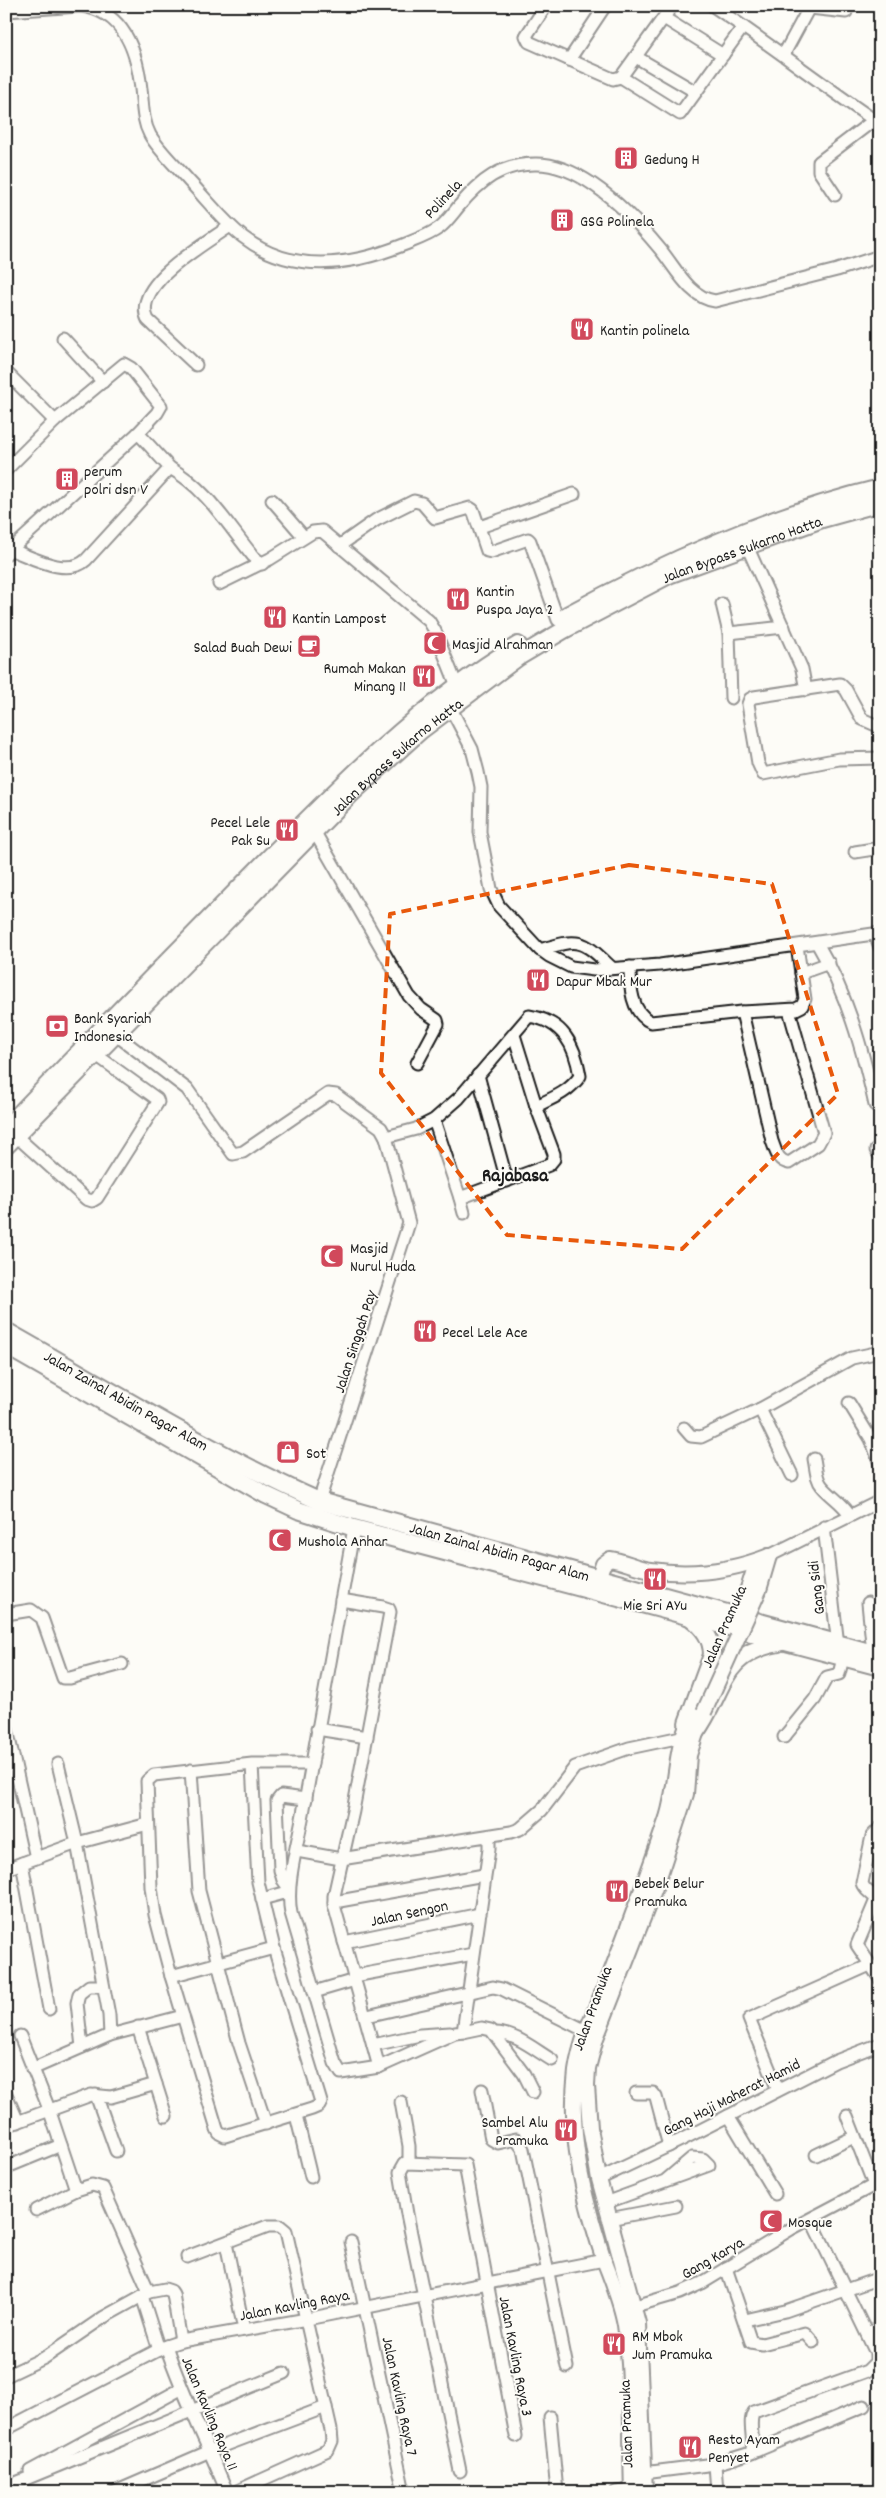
<svg xmlns="http://www.w3.org/2000/svg" width="886" height="2498" viewBox="0 0 886 2498" font-family="Dekko,sans-serif">
	<style>
		.lines { fill: none; stroke-linecap: round; stroke-linejoin: round }
		.minor-casing { stroke: #1c1c1c; stroke-width: 15 }
		.major-casing { stroke: #1c1c1c; stroke-width: 18 }
		.highway-casing { stroke: #1c1c1c; stroke-width: 20 }
		.minor { stroke: #fdfcf7; stroke-width: 11 }
		.major { stroke: #fdfcf7; stroke-width: 14 }
		.highway { stroke: #fdfcf7; stroke-width: 16 }
		.major-bridge-casing { stroke: #1c1c1c; stroke-width: 18; stroke-linecap: butt }
		.major-bridge { stroke: #fdfcf7; stroke-width: 14 }
		.marked { fill: none; stroke: #e8590c; stroke-width: 4; stroke-dasharray: 10 6; stroke-linejoin: round }
		.labels { text-anchor: middle; stroke-width: 4; stroke-linejoin: round; paint-order: stroke }
		.poi-label { font-size: 16px; fill: #1c1c1c; stroke: #fdfcf7; text-anchor: start }
		.street-label { font-size: 16px; fill: #1c1c1c; stroke: #fdfcf7 }
		.quarter-label { font-size: 19px; font-weight: bold; fill: #1c1c1c; stroke: #fdfcf7 }
	</style>
	<rect width="100%" height="100%" fill="#fdfcf7"/>
	<filter id="ink" filterUnits="userSpaceOnUse"><feTurbulence type="fractalNoise" baseFrequency=".02" numOctaves="2"/><feDisplacementMap in="SourceGraphic" scale="10" xChannelSelector="R" yChannelSelector="G"/><feConvolveMatrix kernelMatrix="1 2 1 2 8 2 1 2 1" color-interpolation-filters="sRGB"/></filter>
	<g filter="url(#ink)">
		<g class="lines">
			<g class="minor-casing">
				<g id="minor">
					<path d="M 81,6 C 124,11 137,51 141,89 C 143,104 142,120 150,135 C 160,152 176,166 189,181 C 207,200 223,221 243,237 C 291,274 351,266 403,245 C 415,240 428,236 439,228 C 446,223 453,213 459,206 C 480,181 501,164 535,164 C 583,163 632,215 660,249 C 675,267 690,298 715,301 L 837,270 L 880,256"/>
					<polyline points="546,6 526,36 529,42 613,79 621,77 680,114 743,27"/>
					<path d="M 713,6 C 768,43 820,83 874,120 L 880,128"/>
					<polyline points="810,8 846,12"/>
					<polyline points="6,11 79,6"/>
					<polyline points="664,18 723,55"/>
					<polyline points="784,54 810,6"/>
					<polyline points="636,57 696,92"/>
					<polyline points="569,60 605,6"/>
					<polyline points="621,77 672,6"/>
					<polyline points="835,195 819,171 819,162 874,120"/>
					<polyline points="63,338 103,382"/>
					<path d="M 196,365 L 148,320 C 130,285 207,243 230,226"/>
					<polyline points="6,372 55,421"/>
					<path d="M 170,468 C 206,488 227,524 253,556 L 262,564"/>
					<polyline points="6,470 55,421 124,364 131,368 161,406 157,413 138,433 6,554"/>
					<polyline points="272,500 304,537"/>
					<polyline points="480,527 574,494"/>
					<polyline points="339,546 376,520 414,501 422,503 435,518 470,508 473,510 487,551 491,552 528,539 530,541 558,620"/>
					<polyline points="747,546 802,669 806,690"/>
					<path d="M 12,550 C 33,558 68,577 86,560 L 170,468 L 138,433"/>
					<polyline points="219,584 270,559 313,532 322,531 429,621 435,631 457,686"/>
					<polyline points="722,604 729,633 731,698"/>
					<polyline points="729,633 784,627"/>
					<polyline points="450,707 472,749 478,772 481,787 480,832 491,889 499,906 538,948 549,956 571,967 594,970 660,965 880,933"/>
					<polyline points="880,727 862,719 846,690 840,684 754,697 750,699 748,704 758,763 763,774 839,759 880,758"/>
					<polyline points="314,831 409,996 421,1009 437,1020 438,1024 417,1063"/>
					<polyline points="855,852 880,848"/>
					<polyline points="875,934 880,947"/>
					<path d="M 817,943 C 847,994 862,1047 875,1105"/>
					<path d="M 540,950 C 581,937 582,940 612,968"/>
					<path d="M 630,967 C 630,986 631,1013 651,1022 L 742,1012 L 796,1009 L 802,1006 L 805,999 L 797,946"/>
					<polyline points="801,973 829,963"/>
					<path d="M 742,1012 L 772,1141 C 776,1151 777,1161 789,1163 L 818,1144 L 824,1133 L 789,1010"/>
					<polyline points="115,1034 187,1089 233,1154 243,1152 328,1094 336,1095 381,1128 386,1137 409,1223 319,1501"/>
					<polyline points="478,1075 507,1181"/>
					<polyline points="434,1120 460,1198 549,1165 554,1159 554,1154 536,1106 514,1035"/>
					<polyline points="16,1136 86,1199 92,1201 97,1198 158,1102 157,1099 95,1054"/>
					<path d="M 386,1137 L 416,1129 L 434,1120 L 459,1098 L 529,1016 C 563,1021 575,1045 580,1076 C 569,1092 553,1098 536,1106"/>
					<polyline points="880,1147 876,1150 880,1156"/>
					<polyline points="460,1198 464,1213"/>
					<polyline points="849,1403 871,1439 880,1464"/>
					<polyline points="760,1409 792,1475"/>
					<polyline points="684,1428 691,1436 701,1437 760,1409 852,1358 880,1352"/>
					<path d="M 814,1459 C 816,1468 816,1479 822,1486 C 831,1497 843,1503 850,1515"/>
					<polyline points="824,1527 838,1645"/>
					<path d="M 354,1528 C 338,1621 320,1715 304,1808 C 299,1840 285,1882 291,1913 L 335,2063 L 341,2073 L 379,2067 L 455,2033 L 463,2032 L 489,1849 L 489,1836"/>
					<polyline points="769,1556 880,1501"/>
					<polyline points="341,1600 383,1607 389,1609 390,1612 353,1811 334,1896 334,1905 379,2067"/>
					<polyline points="868,1603 873,1653"/>
					<polyline points="6,1614 31,1610 42,1618 63,1678 70,1678 122,1664"/>
					<polyline points="6,1725 36,1858"/>
					<polyline points="317,1729 367,1737"/>
					<polyline points="784,1737 815,1699 827,1677 839,1674 843,1658"/>
					<polyline points="58,1764 77,1843 109,2015 110,2035"/>
					<polyline points="252,1764 258,1882 274,1948 321,2102 319,2106 312,2109 225,2136 219,2133 217,2129 171,1976 155,1915 151,1887 147,1781 154,1775 252,1764 312,1764"/>
					<polyline points="191,1770 199,1891 239,2043 266,2124"/>
					<path d="M 880,1828 L 872,1836 L 862,1883 C 864,1891 873,1893 876,1900 L 857,1945 L 880,1979"/>
					<polyline points="297,1851 341,1859 511,1832 520,1829 542,1810 575,1767 629,1748 681,1737"/>
					<polyline points="22,1863 49,2009"/>
					<polyline points="6,1869 77,1843 148,1824"/>
					<polyline points="288,1887 283,1880 280,1870 277,1801 281,1796 306,1799"/>
					<polyline points="262,1899 288,1892"/>
					<polyline points="334,1902 484,1875"/>
					<polyline points="344,1942 480,1914"/>
					<polyline points="171,1976 274,1948"/>
					<polyline points="354,1976 473,1954"/>
					<polyline points="314,1992 355,1980"/>
					<polyline points="367,2016 493,1987 502,1989 586,2031"/>
					<polyline points="138,2027 166,2116"/>
					<polyline points="463,2032 482,2028 491,2030 524,2074 533,2092"/>
					<path d="M 494,2033 C 514,2032 535,2050 552,2060"/>
					<polyline points="20,2036 49,2109 76,2190 92,2185 103,2188 149,2292 165,2289 171,2291 173,2294 181,2341"/>
					<polyline points="373,2045 420,2035 450,2033"/>
					<polyline points="82,2047 77,2003 79,1994 89,1986 103,1986"/>
					<polyline points="32,2069 110,2035 183,2016"/>
					<polyline points="482,2090 491,2139 498,2143 516,2139 523,2149 567,2367"/>
					<polyline points="778,2090 749,2019 870,1965"/>
					<polyline points="636,2093 653,2093 656,2097 669,2146"/>
					<polyline points="6,2094 18,2122"/>
					<polyline points="96,2095 116,2151"/>
					<polyline points="401,2102 409,2146 409,2162"/>
					<polyline points="296,2115 311,2177"/>
					<polyline points="728,2116 775,2194"/>
					<polyline points="847,2116 874,2185"/>
					<polyline points="6,2126 91,2095 111,2097 156,2084"/>
					<polyline points="816,2155 854,2137"/>
					<polyline points="12,2165 61,2145"/>
					<polyline points="599,2179 681,2140 836,2061 880,2044"/>
					<polyline points="605,2203 665,2181 692,2158 703,2159 709,2165 665,2181"/>
					<polyline points="36,2210 76,2190"/>
					<polyline points="609,2219 676,2206"/>
					<polyline points="351,2242 404,2492"/>
					<polyline points="226,2243 244,2330"/>
					<polyline points="187,2257 268,2226 280,2226 286,2231 331,2430 332,2441 328,2450 235,2492"/>
					<polyline points="726,2268 751,2342 762,2344 805,2333 813,2342"/>
					<polyline points="142,2296 159,2350"/>
					<polyline points="635,2306 680,2293 702,2283 791,2229 880,2182"/>
					<polyline points="745,2320 785,2311 880,2278"/>
					<polyline points="867,2333 880,2328"/>
					<path d="M 166,2346 C 183,2396 207,2443 227,2492"/>
					<polyline points="6,2376 44,2358 104,2317 149,2292"/>
					<polyline points="550,2417 557,2492"/>
					<polyline points="6,2429 166,2346 181,2341 307,2319 604,2260"/>
					<polyline points="751,2453 864,2406"/>
					<polyline points="715,2464 717,2492"/>
					<polyline points="30,2471 181,2389"/>
					<polyline points="460,2471 407,2214 400,2172 405,2163 465,2165 516,2436"/>
					<path d="M 644,2473 L 715,2464 L 751,2453 C 756,2440 747,2423 754,2412 L 867,2371 L 876,2362 L 876,2353 L 811,2219"/>
					<polyline points="6,2487 284,2373"/>
					<polyline points="115,2492 210,2451 326,2407"/>
					<polyline points="616,2492 632,2490"/>
				</g>
			</g>
			<g class="major-casing">
				<g id="major">
					<path d="M 599,1576 L 603,1564 L 610,1559 C 624,1561 637,1568 651,1570 C 692,1576 731,1571 769,1556"/>
					<polyline points="749,1586 757,1561"/>
					<polyline points="759,1590 769,1556"/>
					<path d="M 632,2492 C 630,2437 633,2380 625,2325 C 621,2301 611,2279 603,2257 C 583,2196 568,2135 576,2071 C 581,2037 597,2006 610,1975 C 630,1923 649,1871 667,1818 C 678,1783 674,1747 692,1715"/>
					<polyline points="645,2492 638,2323 599,2179 590,2128 587,2086 588,2068 596,2038 658,1880 686,1794 689,1755 699,1724"/>
				</g>
			</g>
			<g class="highway-casing">
				<g id="highway">
					<path d="M 567,615 C 661,563 775,513 880,488"/>
					<path d="M 6,1128 C 86,1044 167,962 248,879 C 332,794 415,707 518,645"/>
					<path id="s1" d="M 6,1146 L 352,793 L 420,731 L 517,658 L 564,630 L 671,574 L 822,519 L 880,503"/>
					<path id="s2" d="M 6,1331 C 109,1389 211,1453 319,1501 L 880,1655"/>
					<polyline points="6,1346 266,1495 298,1510 354,1528 880,1667"/>
					<path d="M 687,1723 L 712,1655 C 712,1638 703,1627 690,1617"/>
					<path d="M 695,1733 C 725,1693 719,1653 779,1643"/>
				</g>
			</g>
			<use href="#minor" class="minor"/>
			<use href="#major" class="major"/>
			<use href="#highway" class="highway"/>
			<g class="major-bridge-casing">
				<g id="major-bridge">
					<polyline points="732,1627 749,1586"/>
					<polyline points="704,1712 759,1590"/>
				</g>
			</g>
			<use href="#major-bridge" class="major-bridge"/>
		</g>
	</g>
	<path d="M0 0H886V2498H0ZM 629,865 L 772,884 L 838,1094 L 682,1249 L 507,1235 L 381,1073 L 390,914 Z" fill="#fdfcf7" fill-opacity=".55" fill-rule="evenodd"/>
	<path class="marked" d="M 629,865 L 772,884 L 838,1094 L 682,1249 L 507,1235 L 381,1073 L 390,914 Z"/>
	<defs>
		<g id="building-square" transform="scale(1.25)"><rect x="-9" y="-9" width="18" height="18" rx="4" fill="#d1495b" stroke="#fdfcf7"/><path d="M-4-6H4V6H1V3H-1V6H-4ZM-2.5-4.3h1.7v1.8h-1.7ZM.8-4.3h1.7v1.8H.8ZM-2.5-1h1.7V.8h-1.7ZM.8-1h1.7V.8H.8Z" fill="#fff"/></g>
		<g id="restaurant-square" transform="scale(1.25)"><rect x="-9" y="-9" width="18" height="18" rx="4" fill="#d1495b" stroke="#fdfcf7"/><path d="M-5-6h1v4h1v-4h1v4h1v-4h1v5L-1.5 .5V6h-2V.5L-5-1ZM5-6V6H3V1.5H1.5Q1.5-4 5-6Z" fill="#fff"/></g>
		<g id="mosque-square" transform="scale(1.25)"><rect x="-9" y="-9" width="18" height="18" rx="4" fill="#d1495b" stroke="#fdfcf7"/><path d="M3.5-4.9A6 6 0 1 0 3.5 4.9A5 5 0 1 1 3.5-4.9Z" fill="#fff"/></g>
		<g id="cafe-square" transform="scale(1.25)"><rect x="-9" y="-9" width="18" height="18" rx="4" fill="#d1495b" stroke="#fdfcf7"/><path d="M-5.5-4.5H6V0H3Q3 3.5 0 3.5H-2.5Q-5.5 3.5-5.5 0ZM3-3.2v2h1.7v-2ZM-6 4.5H4V6H-6Z" fill="#fff"/></g>
		<g id="bank-square" transform="scale(1.25)"><rect x="-9" y="-9" width="18" height="18" rx="4" fill="#d1495b" stroke="#fdfcf7"/><path d="M-6-4H6V4H-6ZM0-2.3a2.3 2.3 0 1 0 0 4.6a2.3 2.3 0 1 0 0-4.6Z" fill="#fff"/></g>
		<g id="shop-square" transform="scale(1.25)"><rect x="-9" y="-9" width="18" height="18" rx="4" fill="#d1495b" stroke="#fdfcf7"/><path d="M-5-2.5h2.3a2.7 3.5 0 0 1 5.4 0H5L5.5 6h-11ZM-1.5-2.5h3a1.5 2.3 0 0 0-3 0Z" fill="#fff"/></g>
	</defs>
	<g fill-rule="evenodd">
		<use href="#building-square" x="626" y="158"/>
		<use href="#building-square" x="562" y="220"/>
		<use href="#restaurant-square" x="582" y="329"/>
		<use href="#building-square" x="67" y="479"/>
		<use href="#restaurant-square" x="458" y="599"/>
		<use href="#restaurant-square" x="275" y="617"/>
		<use href="#mosque-square" x="435" y="643"/>
		<use href="#cafe-square" x="309" y="646"/>
		<use href="#restaurant-square" x="424" y="676"/>
		<use href="#restaurant-square" x="287" y="830"/>
		<use href="#restaurant-square" x="538" y="980"/>
		<use href="#bank-square" x="57" y="1026"/>
		<use href="#mosque-square" x="332" y="1256"/>
		<use href="#restaurant-square" x="425" y="1331"/>
		<use href="#shop-square" x="288" y="1452"/>
		<use href="#mosque-square" x="280" y="1540"/>
		<use href="#restaurant-square" x="655" y="1579"/>
		<use href="#restaurant-square" x="617" y="1891"/>
		<use href="#restaurant-square" x="566" y="2130"/>
		<use href="#mosque-square" x="771" y="2221"/>
		<use href="#restaurant-square" x="614" y="2344"/>
		<use href="#restaurant-square" x="690" y="2447"/>
	</g>
	<g class="labels">
		<g class="poi-label">
			<text x="644" y="164">Gedung H</text>
			<text x="580" y="226">GSG Polinela</text>
			<text x="600" y="335">Kantin polinela</text>
			<text x="84" y="476">perum<tspan x="84" dy="18">polri dsn V</tspan></text>
			<text x="476" y="596">Kantin<tspan x="476" dy="18">Puspa Jaya 2</tspan></text>
			<text x="292" y="623">Kantin Lampost</text>
			<text x="452" y="649">Masjid Alrahman</text>
			<text x="292" y="652" text-anchor="end">Salad Buah Dewi</text>
			<text x="406" y="673" text-anchor="end">Rumah Makan<tspan x="406" dy="18">Minang 11</tspan></text>
			<text x="270" y="827" text-anchor="end">Pecel Lele<tspan x="270" dy="18">Pak Su</tspan></text>
			<text x="556" y="986">Dapur Mbak Mur</text>
			<text x="74" y="1023">Bank Syariah<tspan x="74" dy="18">Indonesia</tspan></text>
			<text x="350" y="1253">Masjid<tspan x="350" dy="18">Nurul Huda</tspan></text>
			<text x="442" y="1337">Pecel Lele Ace</text>
			<text x="306" y="1458">Sot</text>
			<text x="298" y="1546">Mushola Anhar</text>
			<text x="655" y="1610" text-anchor="middle">Mie Sri AYu</text>
			<text x="634" y="1888">Bebek Belur<tspan x="634" dy="18">Pramuka</tspan></text>
			<text x="548" y="2127" text-anchor="end">Sambel Alu<tspan x="548" dy="18">Pramuka</tspan></text>
			<text x="788" y="2227">Mosque</text>
			<text x="632" y="2341">RM Mbok<tspan x="632" dy="18">Jum Pramuka</tspan></text>
			<text x="708" y="2444">Resto Ayam<tspan x="708" dy="18">Penyet</tspan></text>
		</g>
		<g class="street-label">
			<text transform="translate(442 198) rotate(-47)" y="6">Polinela</text>
			<text dy="6" stroke="none"><textPath href="#s1" startOffset="958">Jalan Bypass Sukarno Hatta</textPath></text>
			<text dy="6" stroke="none"><textPath href="#s1" startOffset="552">Jalan Bypass Sukarno Hatta</textPath></text>
			<text transform="translate(354 1341) rotate(-72)" y="6">Jalan Singgah Pay</text>
			<text dy="6" stroke="none"><textPath href="#s2" startOffset="139">Jalan Zainal Abidin Pagar Alam</textPath></text>
			<text dy="6" stroke="none"><textPath href="#s2" startOffset="544">Jalan Zainal Abidin Pagar Alam</textPath></text>
			<text transform="translate(815 1588) rotate(-97)" y="6">Gang Sidi</text>
			<text transform="translate(723 1626) rotate(-66)" y="6">Jalan Pramuka</text>
			<text transform="translate(409 1912) rotate(-12)" y="6">Jalan Sengon</text>
			<text transform="translate(591 2008) rotate(-70)" y="6">Jalan Pramuka</text>
			<text transform="translate(731 2096) rotate(-27)" y="6">Gang Haji Maherat Hamid</text>
			<text transform="translate(712 2257) rotate(-30)" y="6">Gang Karya</text>
			<text transform="translate(294 2304) rotate(-11)" y="6">Jalan Kavling Raya</text>
			<text transform="translate(517 2356) rotate(79)" y="6">Jalan Kavling Raya 3</text>
			<text transform="translate(401 2396) rotate(78)" y="6">Jalan Kavling Raya 7</text>
			<text transform="translate(211 2413) rotate(67)" y="6">Jalan Kavling Raya 11</text>
			<text transform="translate(625 2424) rotate(-92)" y="6">Jalan Pramuka</text>
		</g>
		<g class="quarter-label">
			<text x="515" y="1181">Rajabasa</text>
		</g>
	</g>
	<rect width="886" height="2498" fill="none" stroke="#fdfcf7" stroke-width="25"/>
	<rect x="12" y="12" width="861" height="2473" fill="none" stroke="#1c1c1c" stroke-width="2" filter="url(#ink)"/>
</svg>
